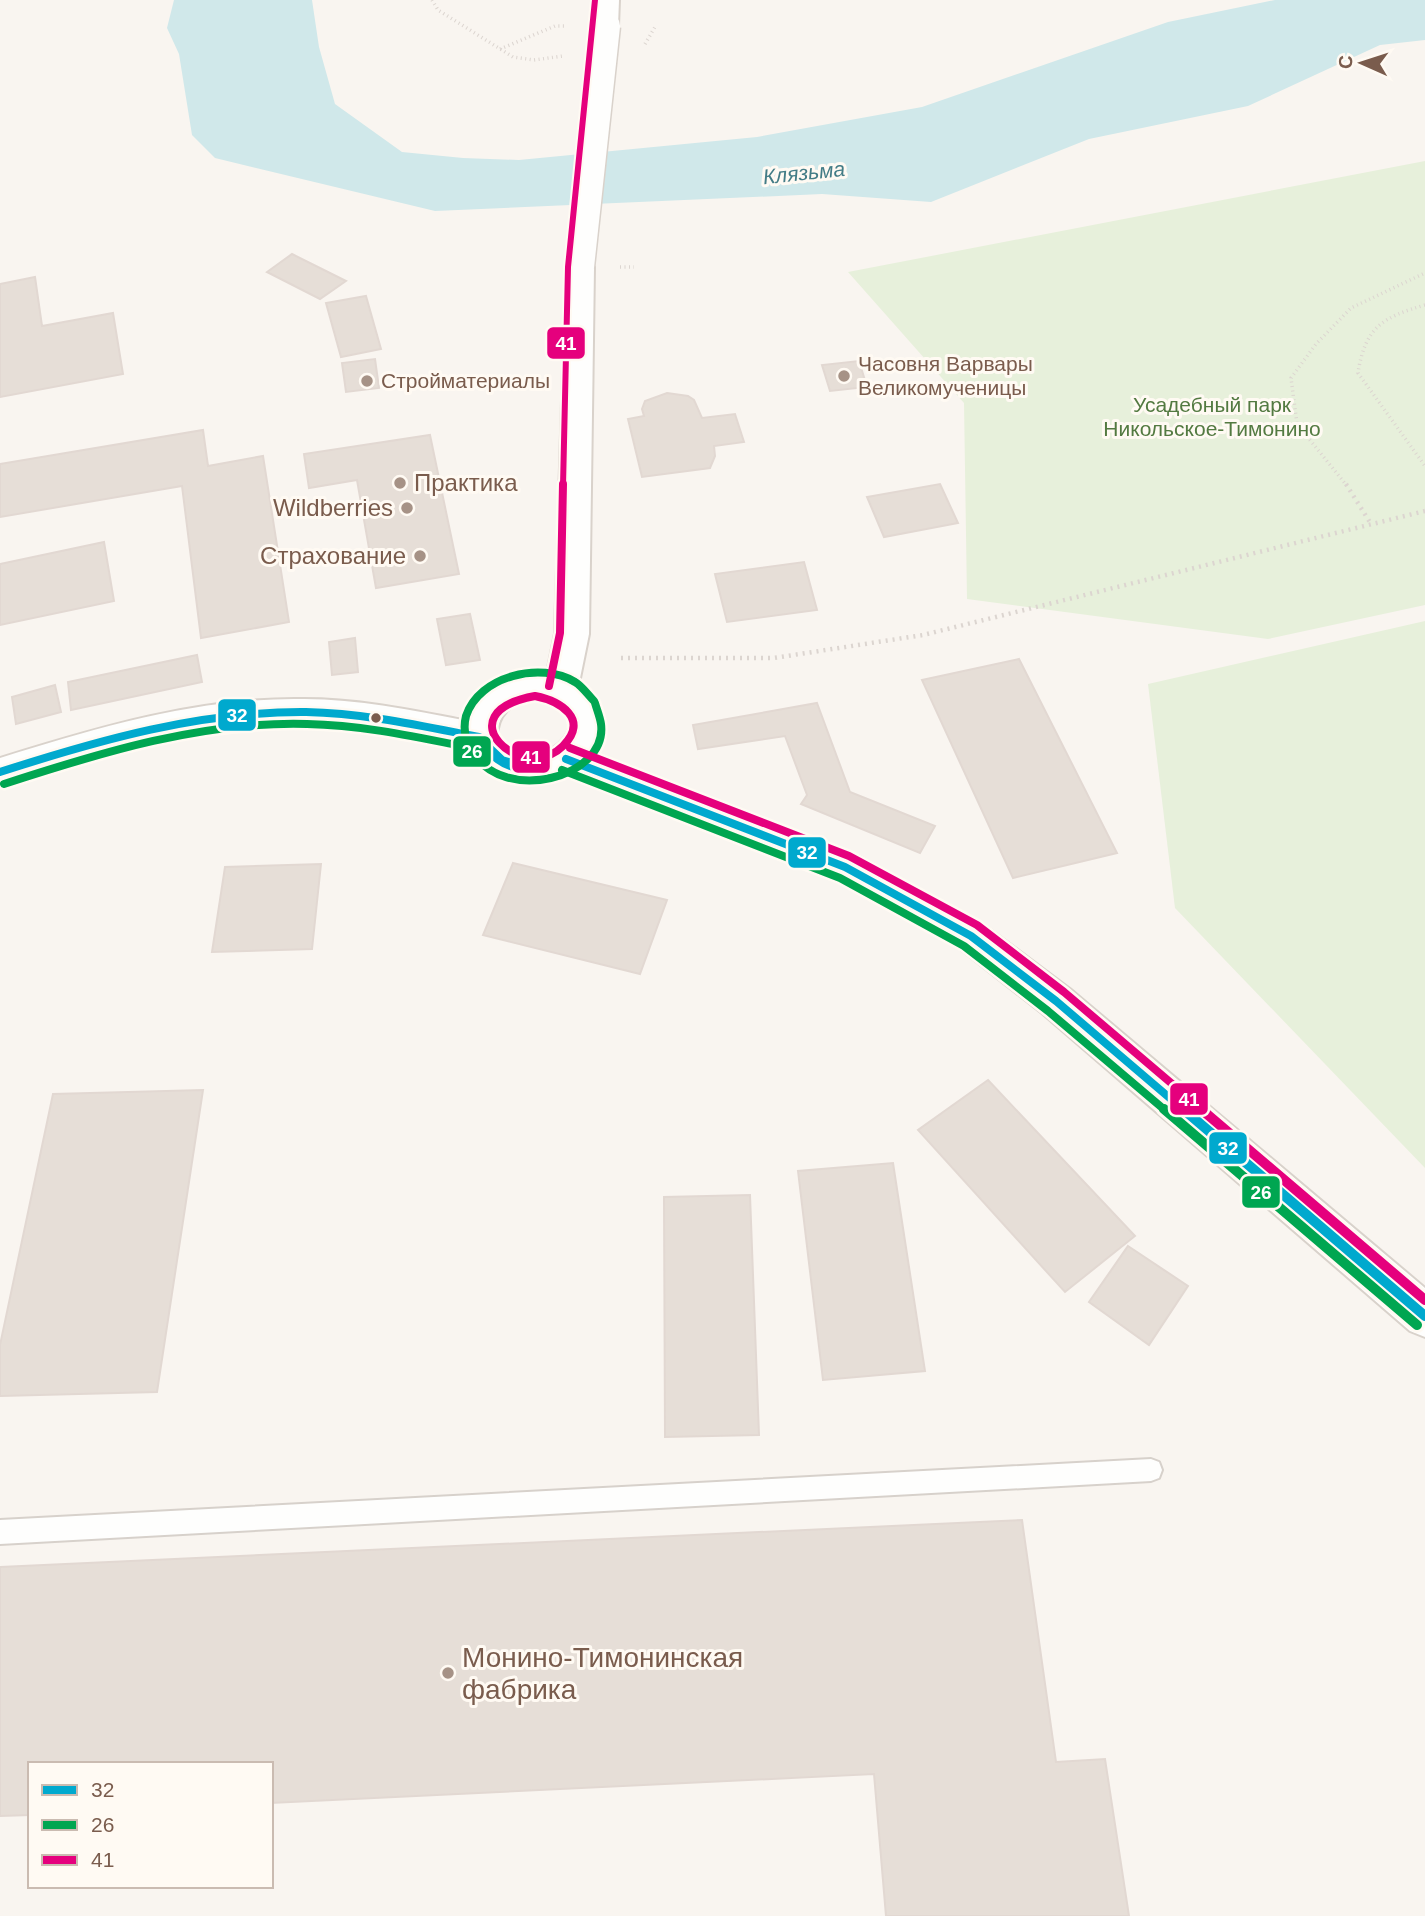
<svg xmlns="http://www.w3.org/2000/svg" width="1425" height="1916" viewBox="0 0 1425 1916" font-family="Helvetica,sans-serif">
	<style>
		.green { fill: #e7f0db }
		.water { fill: #d0e8ea }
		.building { fill: #e6ded7; stroke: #e2d8d2; stroke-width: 2 }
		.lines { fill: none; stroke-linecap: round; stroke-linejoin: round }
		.service-casing { stroke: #d7d1cb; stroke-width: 4 }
		.secondary-casing { stroke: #d9d2cb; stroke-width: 4 }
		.path-far1 { stroke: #dcd5d0; stroke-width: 3.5; stroke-dasharray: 1 3.5; stroke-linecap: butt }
		.path { stroke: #dcd5d0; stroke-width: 4.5; stroke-dasharray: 2 5; stroke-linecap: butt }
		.service { fill: #fefefd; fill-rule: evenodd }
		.secondary { fill: #fefefd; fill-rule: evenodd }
		.secondary-bridge-casing { stroke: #d9d2cb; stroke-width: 31; stroke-linecap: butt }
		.secondary-bridge { stroke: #fefefd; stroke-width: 28 }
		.bus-1-far1-casing { stroke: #fffaf3; stroke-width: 13 }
		.bus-1-casing { stroke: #fffaf3; stroke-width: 16 }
		.bus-2-far1-casing { stroke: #fffaf3; stroke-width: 13 }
		.bus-2-casing { stroke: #fffaf3; stroke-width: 16 }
		.bus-3-far2-casing { stroke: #fffaf3; stroke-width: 10 }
		.bus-3-far1-casing { stroke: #fffaf3; stroke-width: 13 }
		.bus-3-casing { stroke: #fffaf3; stroke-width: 16 }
		.bus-1-far1 { stroke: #00a9ce; stroke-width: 8 }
		.bus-1 { stroke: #00a9ce; stroke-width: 10 }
		.bus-2-far1 { stroke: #00a651; stroke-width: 8 }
		.bus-2 { stroke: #00a651; stroke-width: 10 }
		.bus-3-far2 { stroke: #e5007d; stroke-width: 6 }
		.bus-3-far1 { stroke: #e5007d; stroke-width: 8 }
		.bus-3 { stroke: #e5007d; stroke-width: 10 }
		.poi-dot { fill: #a69286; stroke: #fffaf3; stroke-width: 2.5 }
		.bus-dot { fill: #7a5c4d; stroke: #fffaf3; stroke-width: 2.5 }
		.labels { text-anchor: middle; stroke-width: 6; stroke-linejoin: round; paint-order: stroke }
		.far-water-label { font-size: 21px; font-style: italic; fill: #437c86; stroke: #fffaf3 }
		.far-poi-label { font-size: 21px; fill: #7a5c4d; stroke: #fffaf3; text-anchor: start }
		.far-park-label { font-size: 21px; fill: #537a41; stroke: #fffaf3 }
		.poi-label { font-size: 24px; fill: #7a5c4d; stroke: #fffaf3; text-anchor: end }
		.near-poi-label { font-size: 28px; fill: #7a5c4d; stroke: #fffaf3; text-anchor: start }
		.line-badge { stroke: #fffaf3; stroke-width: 2.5 }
		.badge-label { font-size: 19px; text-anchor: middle; font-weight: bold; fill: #fff }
	</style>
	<rect width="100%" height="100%" fill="#f9f5f0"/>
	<g class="green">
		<polygon points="1425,161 1425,605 1268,639 967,599 964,403 848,272"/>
		<polygon points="1425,621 1425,1168 1175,908 1148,684"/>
	</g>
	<polygon class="water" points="174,0 312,0 319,47 335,104 402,152 463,158 519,160 757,137 922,107 1168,22 1275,0 1425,0 1425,40 1380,45 1248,106 1089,139 931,202 822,194 435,211 215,158 192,135 179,54 167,28"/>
	<g class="building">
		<polygon points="292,254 346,281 320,299 267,272"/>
		<polygon points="35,277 42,326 113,313 123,374 0,397 0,284"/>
		<polygon points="366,296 381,349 341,357 326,303"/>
		<polygon points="375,359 379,388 346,392 342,363"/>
		<polygon points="859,361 867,387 830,391 822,365"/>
		<polygon points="667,393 688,396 694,400 702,418 735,414 744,442 714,446 715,456 710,468 642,477 628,419 644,416 642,409 645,401"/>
		<polygon points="203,430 208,466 263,456 289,622 201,638 182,486 0,517 0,464"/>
		<polygon points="430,435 459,574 376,588 357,480 309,488 304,454"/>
		<polygon points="940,484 958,523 884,537 867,497"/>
		<polygon points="104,542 114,601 0,625 0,564"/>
		<polygon points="804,562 817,610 727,622 715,574"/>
		<polygon points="470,614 480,660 446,665 437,619"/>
		<polygon points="355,638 358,672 332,675 329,642"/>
		<polygon points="197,655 202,682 71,710 68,682"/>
		<polygon points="1019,659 1117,853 1013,878 922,680"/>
		<polygon points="55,685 61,712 16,724 12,697"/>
		<polygon points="817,703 850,792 935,826 920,853 801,804 807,795 785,736 698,749 693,725"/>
		<polygon points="513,863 667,900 640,974 483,935"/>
		<polygon points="321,864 312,949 212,952 225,867"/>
		<polygon points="988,1080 1135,1236 1065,1292 918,1130"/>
		<polygon points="203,1090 157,1392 0,1396 0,1345 53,1094"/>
		<polygon points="893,1163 925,1371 823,1380 798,1171"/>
		<polygon points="750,1195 759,1435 665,1437 664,1197"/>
		<polygon points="1128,1246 1188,1286 1149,1345 1089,1302"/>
		<polygon points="1022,1520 1056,1762 1105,1759 1129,1916 886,1916 874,1774 271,1803 271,1764 30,1764 30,1815 0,1816 0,1567"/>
	</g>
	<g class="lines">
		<g class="service-casing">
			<polygon id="service" points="1151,1459 1159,1462 1162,1470 1159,1478 1151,1481 0,1544 0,1520"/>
		</g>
		<g class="secondary-casing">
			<g id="secondary">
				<polygon points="595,0 619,0 618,26 615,31 606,33 597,31 594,26"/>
				<path d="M 580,258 L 590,261 L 594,267 L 589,634 L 579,683 C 607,701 607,728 593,755 L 858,856 L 984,925 L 1070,989 L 1425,1288 L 1425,1337 L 1410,1331 L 1042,1013 L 958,947 L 832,878 L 567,774 C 532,790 485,784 466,748 C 412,738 357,726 302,725 C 198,725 98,754 0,786 L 0,758 C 99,727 200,697 304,699 C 358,699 411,710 463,720 C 476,688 512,667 547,673 L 555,634 L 566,267 L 570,261 ZM 535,697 C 618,713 530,789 497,740 C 496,714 511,703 535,697 Z"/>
			</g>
		</g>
		<g class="path-far1">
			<polyline points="432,0 438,10 513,57 534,60 563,56"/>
			<polyline points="645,44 655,27"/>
			<polyline points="500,49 555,26 567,26"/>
			<polyline points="620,267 634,267"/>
			<path d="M 1425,305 C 1383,317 1365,327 1358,373 L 1425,466"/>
			<polyline points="1347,486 1297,424 1291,378 1316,344 1351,308 1425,273"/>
		</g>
		<g class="path">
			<polyline points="1346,484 1371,524"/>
			<polyline points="621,658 774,658 923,635 1425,511"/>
		</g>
		<use href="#service" class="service"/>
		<use href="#secondary" class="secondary"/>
		<g class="secondary-bridge-casing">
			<polyline id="secondary-bridge" points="580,267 606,26"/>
		</g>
		<use href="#secondary-bridge" class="secondary-bridge"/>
		<g class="bus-1-far1-casing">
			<g id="bus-1-far1">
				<polyline points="479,738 502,760 532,769"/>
				<path d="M 479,738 C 491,759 507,770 532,769"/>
				<polyline points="566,759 845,867 971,936 1056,1001 1185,1111"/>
				<path d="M 0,772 C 99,740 201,711 306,712 C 364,713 422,726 479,737"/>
			</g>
		</g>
		<g class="bus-1-casing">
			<polyline id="bus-1" points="1183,1109 1425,1316"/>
		</g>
		<g class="bus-2-far1-casing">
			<g id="bus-2-far1">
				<path d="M 594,701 C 588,695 582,686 575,682 C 541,661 479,676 466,716 C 463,728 465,740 472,751 C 503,805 608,778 601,724 C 600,717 597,710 595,703"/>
				<polyline points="562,770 840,878 964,946 1048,1011 1166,1111"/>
				<path d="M 4,784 C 102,752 203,721 307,724 C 365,725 421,738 477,749"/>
			</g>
		</g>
		<g class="bus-2-casing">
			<polyline id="bus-2" points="1164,1109 1417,1325"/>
		</g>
		<g class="bus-3-far2-casing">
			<polyline id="bus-3-far2" points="563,486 568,267 595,0"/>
		</g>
		<g class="bus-3-far1-casing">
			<g id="bus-3-far1">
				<polyline points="549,686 560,633 563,484"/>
				<path d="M 535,696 C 560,701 590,719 563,746 C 523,786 442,713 535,696 Z"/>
				<polyline points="570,748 849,856 977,925 1064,992 1204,1111"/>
			</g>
		</g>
		<g class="bus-3-casing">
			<polyline id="bus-3" points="1201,1109 1425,1300"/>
		</g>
		<use href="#bus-1-far1" class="bus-1-far1"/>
		<use href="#bus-1" class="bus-1"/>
		<use href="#bus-2-far1" class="bus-2-far1"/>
		<use href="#bus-2" class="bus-2"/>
		<use href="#bus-3-far2" class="bus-3-far2"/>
		<use href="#bus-3-far1" class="bus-3-far1"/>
		<use href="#bus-3" class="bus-3"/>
	</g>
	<g class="poi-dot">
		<circle cx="844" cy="376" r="7"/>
		<circle cx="367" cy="381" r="7"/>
		<circle cx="400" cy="483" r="7"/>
		<circle cx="407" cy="508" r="7"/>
		<circle cx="420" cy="556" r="7"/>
		<circle cx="448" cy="1673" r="7"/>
	</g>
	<circle class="bus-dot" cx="376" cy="718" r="6"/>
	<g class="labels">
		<g class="far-water-label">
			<text transform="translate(804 173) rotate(-6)" y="7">Клязьма</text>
		</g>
		<g class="far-poi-label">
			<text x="858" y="371">Часовня Варвары<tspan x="858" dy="24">Великомученицы</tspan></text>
			<text x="381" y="388">Стройматериалы</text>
		</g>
		<g class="far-park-label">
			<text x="1212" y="412">Усадебный парк<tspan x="1212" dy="24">Никольское-Тимонино</tspan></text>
		</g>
		<g class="poi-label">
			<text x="414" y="491" text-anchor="start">Практика</text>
			<text x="393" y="516">Wildberries</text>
			<text x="406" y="564">Страхование</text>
		</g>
		<g class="near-poi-label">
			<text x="462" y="1667">Монино-Тимонинская<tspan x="462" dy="32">фабрика</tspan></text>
		</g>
	</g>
	<g class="line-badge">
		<rect x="546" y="326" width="40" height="34" rx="7" fill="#e5007d"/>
		<rect x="217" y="698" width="40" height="34" rx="7" fill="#00a9ce"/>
		<rect x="452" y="735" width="40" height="33" rx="7" fill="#00a651"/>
		<rect x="511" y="740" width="40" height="34" rx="7" fill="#e5007d"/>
		<rect x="787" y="836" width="40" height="33" rx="7" fill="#00a9ce"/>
		<rect x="1169" y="1082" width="40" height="34" rx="7" fill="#e5007d"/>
		<rect x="1208" y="1131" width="40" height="34" rx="7" fill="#00a9ce"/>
		<rect x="1241" y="1175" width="40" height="34" rx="7" fill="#00a651"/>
	</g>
	<g class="badge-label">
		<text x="566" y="350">41</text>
		<text x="237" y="722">32</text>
		<text x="472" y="758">26</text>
		<text x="531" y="764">41</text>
		<text x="807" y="859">32</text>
		<text x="1189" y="1106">41</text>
		<text x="1228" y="1155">32</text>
		<text x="1261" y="1199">26</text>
	</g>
	<rect x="28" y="1762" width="245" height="126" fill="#fffaf3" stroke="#cabbb1" stroke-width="2"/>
	<rect x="42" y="1785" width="35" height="10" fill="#00a9ce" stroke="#cabbb1" stroke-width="2"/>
	<text x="91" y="1797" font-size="21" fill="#7a5c4d">32</text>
	<rect x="42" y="1820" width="35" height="10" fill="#00a651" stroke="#cabbb1" stroke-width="2"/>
	<text x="91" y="1832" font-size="21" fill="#7a5c4d">26</text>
	<rect x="42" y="1855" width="35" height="10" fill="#e5007d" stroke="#cabbb1" stroke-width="2"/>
	<text x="91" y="1867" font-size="21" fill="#7a5c4d">41</text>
	<g transform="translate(1362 63) rotate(273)" stroke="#fffaf3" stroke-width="5" paint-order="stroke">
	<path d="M0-5L12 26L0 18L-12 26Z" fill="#7a5c4d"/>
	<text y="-10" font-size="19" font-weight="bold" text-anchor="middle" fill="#7a5c4d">С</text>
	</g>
</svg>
